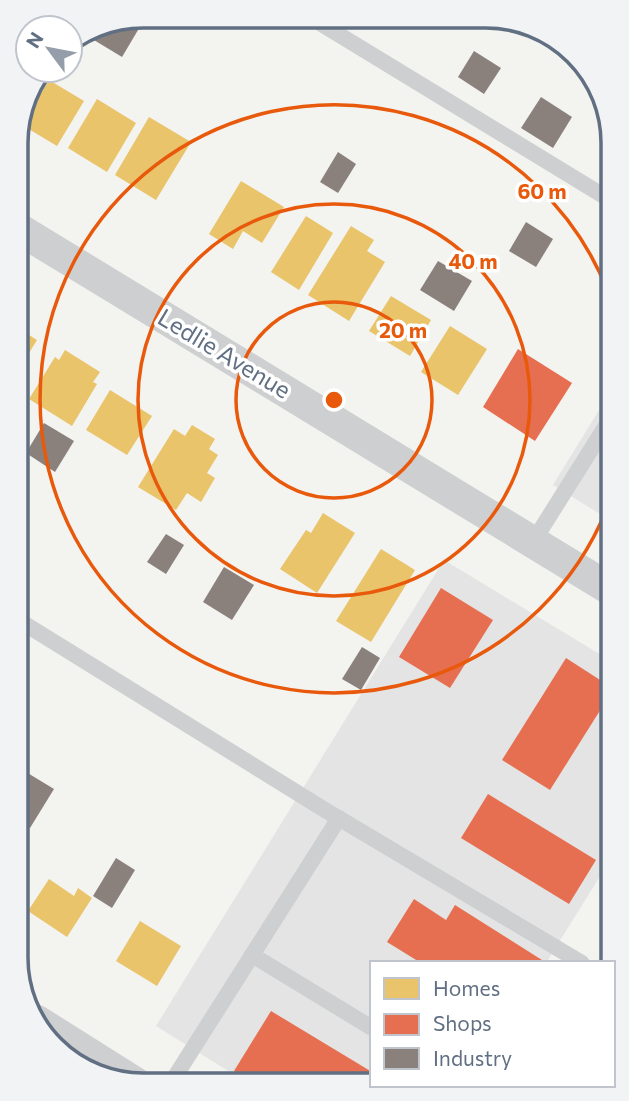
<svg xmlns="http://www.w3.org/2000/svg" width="629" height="1101" viewBox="0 0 629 1101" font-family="Commissioner,sans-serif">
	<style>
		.built { fill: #e3e4e3 }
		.homes { fill: #e9c46a }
		.shops { fill: #e76f51 }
		.industry { fill: #8a817c }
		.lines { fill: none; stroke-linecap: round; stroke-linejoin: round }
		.service { stroke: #cecfd0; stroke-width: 16 }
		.minor { stroke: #cecfd0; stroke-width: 32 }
		.ring { fill: none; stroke: #e8590c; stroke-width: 3.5 }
		.labels { text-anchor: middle; stroke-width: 7; stroke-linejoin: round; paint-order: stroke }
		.street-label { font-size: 24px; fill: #616f83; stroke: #fff }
		.rim { fill: none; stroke: #616f83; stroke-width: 3.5 }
		.centre { fill: #e8590c; stroke: #fff; stroke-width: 3.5 }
		.ring-label { font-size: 21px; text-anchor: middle; font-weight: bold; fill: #e8590c; stroke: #fff; stroke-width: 7; stroke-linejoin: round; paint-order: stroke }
	</style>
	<rect width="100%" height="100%" fill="#f3f3f0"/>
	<g class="built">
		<polygon points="609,394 610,520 553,485"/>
		<polygon points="444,560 611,661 612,857 546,963 372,963 372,1081 246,1082 156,1026"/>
	</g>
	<g class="homes">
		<polygon points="49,80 84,101 57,146 22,125"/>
		<polygon points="97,99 136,123 107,172 68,148"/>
		<polygon points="149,117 191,142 156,200 115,175"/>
		<polygon points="241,181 284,207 262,243 243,231 233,249 209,234"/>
		<polygon points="306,216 333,233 299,290 271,272"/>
		<polygon points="351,226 374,240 367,251 385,262 349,321 308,295"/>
		<polygon points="391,296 431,320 410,356 369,331"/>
		<polygon points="450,326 487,349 458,395 421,372"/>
		<polygon points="18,328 37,340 18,371"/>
		<polygon points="65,350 100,372 93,382 97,384 72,426 29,399 55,357 59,360"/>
		<polygon points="110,390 152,416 127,455 86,430"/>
		<polygon points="192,425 215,439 209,449 218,455 207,473 215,478 201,502 187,493 176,510 138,487 174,429 185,436"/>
		<polygon points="323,513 355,533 317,593 280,569 306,530 311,533"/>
		<polygon points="381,549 415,570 371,642 336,621"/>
		<polygon points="49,879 74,896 78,888 92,898 67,937 28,911"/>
		<polygon points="140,921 181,946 157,986 116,961"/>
	</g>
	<g class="shops">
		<polygon points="518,349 572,383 535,441 483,407"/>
		<polygon points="441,588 493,620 450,688 399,657"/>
		<polygon points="566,658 611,687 611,693 550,790 502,760"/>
		<polygon points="488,794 596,860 569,904 461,838"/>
		<polygon points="414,899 446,920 455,905 542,960 540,963 421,963 387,942"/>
		<polygon points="271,1011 372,1072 372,1081 253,1082 234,1071"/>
	</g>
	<g class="industry">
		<polygon points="131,20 141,25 122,57 89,37"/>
		<polygon points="474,51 501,68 484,94 458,77"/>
		<polygon points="541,97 572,117 553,148 521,128"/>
		<polygon points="338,152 356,164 338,193 320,182"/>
		<polygon points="526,222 553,239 536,267 509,251"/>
		<polygon points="438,261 472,281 454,311 420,290"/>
		<polygon points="44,423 74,441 55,472 26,453"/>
		<polygon points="166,534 184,545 166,574 147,562"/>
		<polygon points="224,567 254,585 232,620 203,602"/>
		<polygon points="362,647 380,658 361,690 342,679"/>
		<polygon points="26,772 54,789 30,828 21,822 21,780"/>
		<polygon points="116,858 135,870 112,908 93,896"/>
	</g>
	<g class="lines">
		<g class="service">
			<polyline points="310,17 607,198"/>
			<polyline points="533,542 609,421"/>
			<polyline points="20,621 325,810 582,963"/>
			<polyline points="252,955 372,1028"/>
			<polyline points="171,1083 339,818"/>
		</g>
		<g class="minor">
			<polyline points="17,228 610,589"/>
			<polyline points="37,1021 137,1084"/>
		</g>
	</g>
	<g class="ring">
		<circle cx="334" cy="400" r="98"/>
		<circle cx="334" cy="400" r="196"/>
		<path d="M609 503A294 294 0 1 1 608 292"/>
	</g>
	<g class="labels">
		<g class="street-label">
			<text transform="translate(224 354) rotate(31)" y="8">Ledlie Avenue</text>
		</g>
	</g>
	<path d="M0 0H629V1101H0ZM143 28H486A115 115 0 0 1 601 143V958A115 115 0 0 1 486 1073H143A115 115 0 0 1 28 958V143A115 115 0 0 1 143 28Z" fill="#f2f3f5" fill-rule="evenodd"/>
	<path class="rim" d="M143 28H486A115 115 0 0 1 601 143V958A115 115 0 0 1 486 1073H143A115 115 0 0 1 28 958V143A115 115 0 0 1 143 28Z"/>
	<circle cx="334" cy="400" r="10" class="centre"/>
	<g class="ring-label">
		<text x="542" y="199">60 m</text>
		<text x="473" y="269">40 m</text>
		<text x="403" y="338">20 m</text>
	</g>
	<rect x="370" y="961" width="245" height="126" fill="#ffffff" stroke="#c0c5cd" stroke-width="2"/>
	<rect x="384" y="978" width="35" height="21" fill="#e9c46a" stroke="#c0c5cd" stroke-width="2"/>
	<text x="433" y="996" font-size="21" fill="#616f83">Homes</text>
	<rect x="384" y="1014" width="35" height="21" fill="#e76f51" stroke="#c0c5cd" stroke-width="2"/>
	<text x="433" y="1031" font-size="21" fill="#616f83">Shops</text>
	<rect x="384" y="1048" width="35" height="21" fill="#8a817c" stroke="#c0c5cd" stroke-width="2"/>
	<text x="433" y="1066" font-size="21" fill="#616f83">Industry</text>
	<g transform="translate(49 49) rotate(302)"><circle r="33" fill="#ffffff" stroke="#c0c5cd" stroke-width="2"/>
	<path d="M0-5L12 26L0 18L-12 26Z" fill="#949da9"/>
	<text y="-10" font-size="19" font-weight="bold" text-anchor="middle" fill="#616f83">N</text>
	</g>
</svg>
